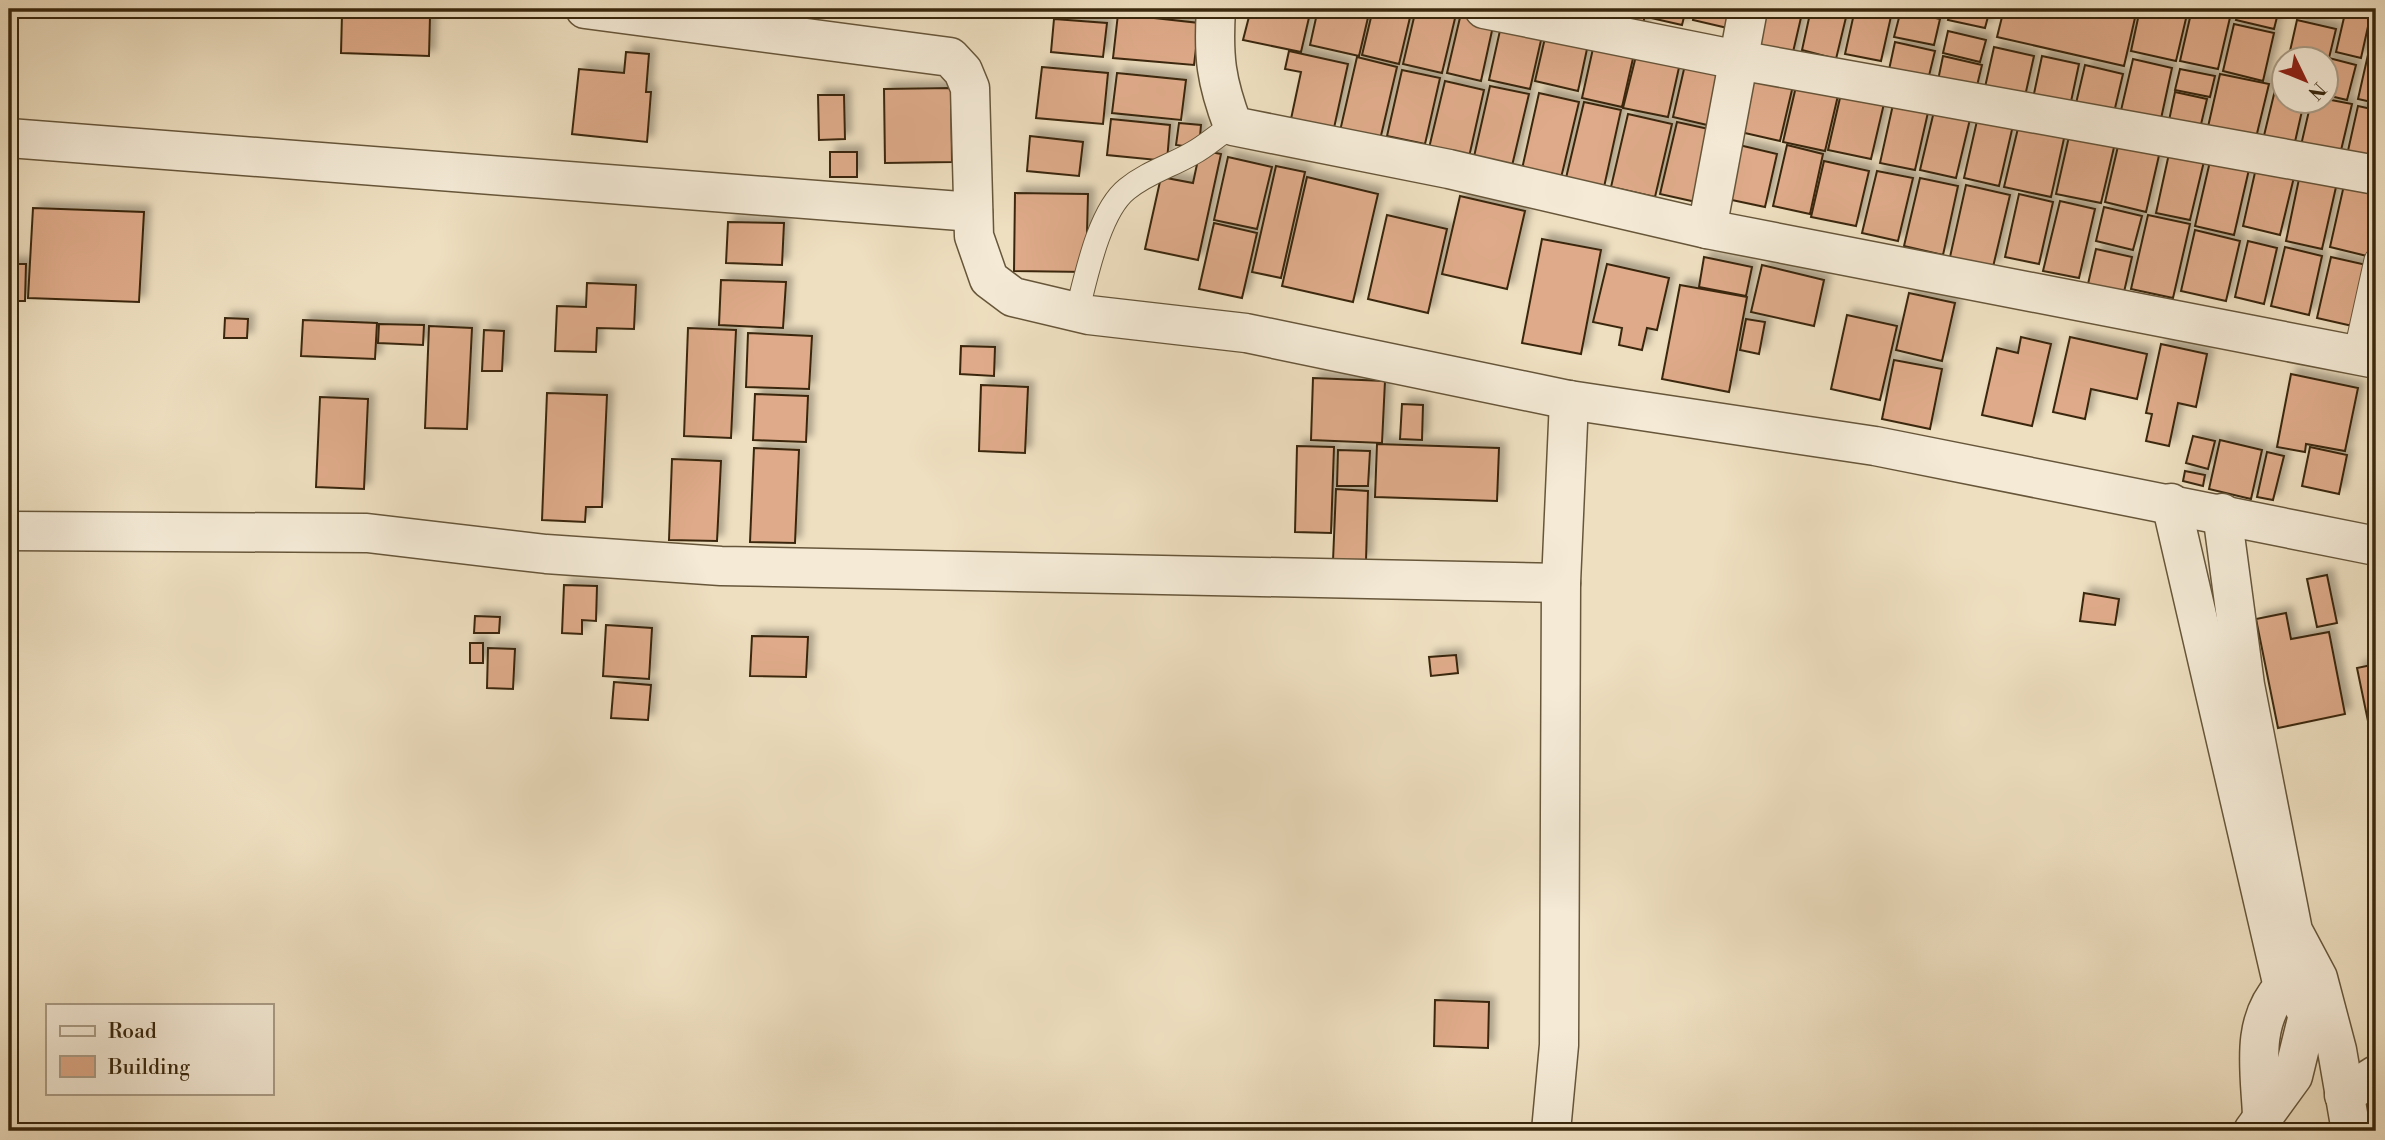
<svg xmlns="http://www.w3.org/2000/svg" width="2385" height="1140" viewBox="0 0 2385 1140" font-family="'Libre Bodoni',serif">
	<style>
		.building { fill: #deaa89; stroke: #3a280d; stroke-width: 2; filter: url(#shadow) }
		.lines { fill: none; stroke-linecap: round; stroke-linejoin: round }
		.service-casing { stroke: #67563a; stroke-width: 25 }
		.minor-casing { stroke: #67563a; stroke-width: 41 }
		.tertiary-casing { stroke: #67563a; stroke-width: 41 }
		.service { stroke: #f4ead6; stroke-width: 23 }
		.minor { stroke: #f4ead6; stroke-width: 38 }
		.tertiary { stroke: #f4ead6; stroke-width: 38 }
	</style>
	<defs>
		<filter id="shadow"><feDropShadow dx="6" dy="-6" stdDeviation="3.5" flood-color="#0004"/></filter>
	</defs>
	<rect width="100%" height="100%" fill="#eedfc0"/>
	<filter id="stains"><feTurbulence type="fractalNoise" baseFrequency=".00286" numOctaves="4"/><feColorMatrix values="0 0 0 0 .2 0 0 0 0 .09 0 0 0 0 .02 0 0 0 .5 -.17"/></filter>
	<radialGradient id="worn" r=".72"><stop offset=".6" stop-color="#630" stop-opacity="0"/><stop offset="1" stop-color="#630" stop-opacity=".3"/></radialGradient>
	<g class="building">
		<polygon points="1051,9 1094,9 1093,15"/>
		<polygon points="1127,9 1203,9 1202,16"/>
		<polygon points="1251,9 1311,9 1301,52 1243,40"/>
		<polygon points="1318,9 1370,9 1359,56 1310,45"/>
		<polygon points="1373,9 1412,9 1399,64 1362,55"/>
		<polygon points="1416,9 1457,10 1442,73 1403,64"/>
		<polygon points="1462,9 1495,17 1481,81 1447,73"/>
		<polygon points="1600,9 1646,9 1642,30 1598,20"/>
		<polygon points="1653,9 1686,9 1682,25 1651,18"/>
		<polygon points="1695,9 1741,9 1736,30 1693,20"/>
		<polygon points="1759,9 1803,9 1790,65 1757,57"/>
		<polygon points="1811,9 1848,9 1836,59 1802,50"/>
		<polygon points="1855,9 1892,12 1881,61 1845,54"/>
		<polygon points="1951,9 1990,9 1985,28 1948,20"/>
		<polygon points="2004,9 2137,9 2124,66 1997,37"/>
		<polygon points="2140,9 2188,10 2176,61 2131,51"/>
		<polygon points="2192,9 2232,9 2218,69 2180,61"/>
		<polygon points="2239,9 2279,9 2274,29 2236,20"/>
		<polygon points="2346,9 2371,13 2361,58 2336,52"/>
		<polygon points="1901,10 1940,19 1934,45 1894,37"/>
		<polygon points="342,14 430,16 429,56 341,53"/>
		<polygon points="1118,14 1199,23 1194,65 1113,58"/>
		<polygon points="1503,17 1544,27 1530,89 1489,80"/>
		<polygon points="1054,19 1107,23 1103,57 1051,52"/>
		<polygon points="2297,20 2336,29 2329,58 2356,65 2347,100 2326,95 2326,60 2288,60"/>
		<polygon points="2234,24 2274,33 2263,81 2223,71"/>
		<polygon points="1548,25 1590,35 1578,91 1535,81"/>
		<polygon points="1948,31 1986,40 1980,62 1943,53"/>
		<polygon points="1596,35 1636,45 1622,107 1582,98"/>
		<polygon points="2372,37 2376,38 2376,103 2358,99"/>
		<polygon points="1895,42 1935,51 1926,88 1887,79"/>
		<polygon points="1639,44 1682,54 1668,117 1623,108"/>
		<polygon points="1994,47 2034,56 2023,105 1983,96"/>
		<polygon points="1289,51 1348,64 1334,128 1291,119 1301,72 1285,69"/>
		<polygon points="626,52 649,54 646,92 651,92 647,142 572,134 579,69 624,73"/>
		<polygon points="1687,56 1734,66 1720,128 1673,117"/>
		<polygon points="1943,56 1982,65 1975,94 1937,85"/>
		<polygon points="2042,56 2079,64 2069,111 2032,103"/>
		<polygon points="1357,57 1397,67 1380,140 1340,131"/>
		<polygon points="2133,59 2172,68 2159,128 2119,119"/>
		<polygon points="2085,65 2123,74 2112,121 2074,112"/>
		<polygon points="1042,67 1108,73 1103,124 1036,118"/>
		<polygon points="1751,67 1795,77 1780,141 1736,131"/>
		<polygon points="2180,69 2215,76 2210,97 2175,90"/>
		<polygon points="1402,70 1440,78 1425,144 1387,136"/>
		<polygon points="1117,73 1186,80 1181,120 1112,113"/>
		<polygon points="2220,74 2269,84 2253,150 2205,140"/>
		<polygon points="1798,78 1840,87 1825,151 1783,142"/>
		<polygon points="1445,81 1484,90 1469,157 1429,148"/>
		<polygon points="1843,85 1886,95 1871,159 1828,150"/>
		<polygon points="1490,86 1529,94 1511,170 1473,161"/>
		<polygon points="951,88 952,162 885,163 884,89"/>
		<polygon points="2275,90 2284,92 2284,102 2304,102 2292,155 2261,148"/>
		<polygon points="2175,92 2207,99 2198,137 2167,130"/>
		<polygon points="1539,93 1579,102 1561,178 1522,169"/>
		<polygon points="818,95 844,95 845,139 819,140"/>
		<polygon points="2326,99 2352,104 2338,163 2299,154 2311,102 2326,102"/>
		<polygon points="1894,100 1929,108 1915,170 1880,163"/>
		<polygon points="1584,102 1621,110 1604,187 1566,178"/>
		<polygon points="2358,106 2376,110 2376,171 2345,164"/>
		<polygon points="1935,107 1971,115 1956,178 1920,170"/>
		<polygon points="1979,112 2014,121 1999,186 1964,178"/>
		<polygon points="1628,114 1672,124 1655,197 1611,187"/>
		<polygon points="1111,119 1170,125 1167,161 1107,155"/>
		<polygon points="1677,122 1722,132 1705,204 1660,194"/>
		<polygon points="1179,123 1201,125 1199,148 1176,145"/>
		<polygon points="2019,124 2065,134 2051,197 2004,187"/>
		<polygon points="2070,132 2115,143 2101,203 2056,194"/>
		<polygon points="1030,136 1083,142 1079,176 1027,171"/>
		<polygon points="2119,142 2160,151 2146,212 2105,202"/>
		<polygon points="1739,145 1777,154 1765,207 1727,199"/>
		<polygon points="1787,145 1823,154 1810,214 1773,206"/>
		<polygon points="2170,149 2205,157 2190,220 2156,213"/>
		<polygon points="1200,150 1221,154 1198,260 1145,249 1161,177 1193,183"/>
		<rect x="830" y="152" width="27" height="25"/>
		<polygon points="1228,157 1272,167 1257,229 1214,220"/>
		<polygon points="2211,157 2250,165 2234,235 2195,226"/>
		<polygon points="1824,161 1869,171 1856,226 1811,217"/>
		<polygon points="1276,166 1305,172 1281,278 1252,272"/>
		<polygon points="2256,168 2294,177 2280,235 2243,226"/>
		<polygon points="1877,171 1913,178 1898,241 1862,233"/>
		<polygon points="1307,177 1378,194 1353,302 1282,286"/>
		<polygon points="1920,178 1958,186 1943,255 1904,246"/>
		<polygon points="2299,179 2336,187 2322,249 2286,241"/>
		<polygon points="1966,185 2010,195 1993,267 1950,257"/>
		<polygon points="2344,185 2376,192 2376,234 2371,257 2330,247"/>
		<polygon points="1015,193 1088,194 1086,272 1014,271"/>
		<polygon points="2019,194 2053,202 2039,264 2005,257"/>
		<polygon points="1460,196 1525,211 1507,289 1442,274"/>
		<polygon points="2060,201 2095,209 2079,278 2043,271"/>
		<polygon points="2104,207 2142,216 2133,250 2096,241"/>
		<polygon points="33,208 144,212 139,302 28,298"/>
		<polygon points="1387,215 1447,229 1428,313 1368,299"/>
		<polygon points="2148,215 2190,224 2173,298 2131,289"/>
		<polygon points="728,222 784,223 782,265 726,263"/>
		<polygon points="1214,223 1257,233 1242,298 1199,289"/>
		<polygon points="2195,230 2240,241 2226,301 2181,291"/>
		<polygon points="1542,239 1601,250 1581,354 1522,343"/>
		<polygon points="2248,241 2277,248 2264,304 2235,297"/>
		<polygon points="2285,247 2322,256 2309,315 2271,306"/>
		<polygon points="2096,249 2132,257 2124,292 2088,284"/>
		<polygon points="1704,257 1752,267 1746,296 1699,287"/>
		<polygon points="2331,257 2371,266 2357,327 2317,318"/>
		<polygon points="9,264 26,264 25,301 9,301"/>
		<polygon points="1607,264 1669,278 1657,330 1647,328 1642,350 1619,345 1622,328 1593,322"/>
		<polygon points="1762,265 1824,280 1814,326 1751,312"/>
		<polygon points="721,280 786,282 783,328 719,325"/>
		<polygon points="587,283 636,285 634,329 597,328 596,352 555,351 557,306 586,307"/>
		<polygon points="1680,285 1747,297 1729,392 1662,379"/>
		<polygon points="1909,293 1955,303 1942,361 1896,350"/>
		<polygon points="1847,315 1897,326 1880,400 1831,389"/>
		<polygon points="225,318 248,319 247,338 224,338"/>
		<polygon points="1746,319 1765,322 1759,354 1740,350"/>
		<polygon points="303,320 377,323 375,359 301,356"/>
		<polygon points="379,324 424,325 423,345 378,343"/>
		<polygon points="429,326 472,328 467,429 425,428"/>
		<polygon points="688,328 736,330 731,438 684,436"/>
		<polygon points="484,330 504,331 502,371 482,371"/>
		<polygon points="748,333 812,336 809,389 746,387"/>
		<polygon points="2021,337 2051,344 2032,426 1982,415 1997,348 2018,353"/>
		<polygon points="2070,337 2147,354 2137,399 2091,389 2085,419 2053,412"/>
		<polygon points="2161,344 2207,354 2196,407 2178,403 2169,446 2146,441 2152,414 2146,413"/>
		<polygon points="961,346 995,347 994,376 960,374"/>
		<polygon points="1894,360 1942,369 1930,429 1882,419"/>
		<polygon points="2291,374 2358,388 2345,451 2306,444 2305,452 2277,447"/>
		<polygon points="1313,378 1385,381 1382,443 1311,440"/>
		<polygon points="981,385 1028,387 1025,453 979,451"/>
		<polygon points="547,393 607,395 602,507 586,507 585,522 542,520"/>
		<polygon points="755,394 808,396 806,442 753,440"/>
		<polygon points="320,397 368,399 364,489 316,487"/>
		<polygon points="1402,404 1423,405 1422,440 1400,439"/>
		<polygon points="2193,436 2215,441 2208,469 2186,463"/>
		<polygon points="2220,440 2262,450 2251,499 2209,489"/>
		<polygon points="1377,444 1499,448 1497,501 1375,497"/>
		<polygon points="1297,446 1334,447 1331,533 1295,532"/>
		<polygon points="2310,447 2347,455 2339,494 2302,486"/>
		<polygon points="754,448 799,450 795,543 750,542"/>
		<polygon points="1338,450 1370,451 1368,486 1337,486"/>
		<polygon points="2267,452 2284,456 2273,500 2257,497"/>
		<polygon points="672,459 721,461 717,541 669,540"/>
		<polygon points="2185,471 2205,475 2203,486 2183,481"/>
		<polygon points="1336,489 1368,491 1366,561 1333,561"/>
		<polygon points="2327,575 2337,623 2317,627 2307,579"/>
		<polygon points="564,585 597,586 596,621 582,620 582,634 562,633"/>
		<polygon points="2084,593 2119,599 2115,625 2080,621"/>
		<polygon points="2286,613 2291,639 2329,632 2345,714 2278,728 2256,619"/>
		<polygon points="475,616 500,617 499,633 474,633"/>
		<polygon points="606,625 652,628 649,679 603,676"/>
		<polygon points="752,636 808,637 806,677 750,676"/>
		<rect x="470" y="643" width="13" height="20"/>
		<polygon points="488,648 515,649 513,689 487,688"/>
		<polygon points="1456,655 1458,673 1431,676 1429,657"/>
		<polygon points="2376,664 2376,750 2374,750 2357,668"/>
		<polygon points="614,682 651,685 648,720 611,718"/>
		<polygon points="1435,1000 1489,1002 1488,1048 1434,1046"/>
	</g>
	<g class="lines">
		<g class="service-casing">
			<g id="service">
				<path d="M 1077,312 C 1086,277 1099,211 1127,189 C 1148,172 1171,166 1193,153 C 1208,145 1218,134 1233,126"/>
				<polyline points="2355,355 2376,260"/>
			</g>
		</g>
		<g class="minor-casing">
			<g id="minor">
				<path d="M 1216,9 C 1213,57 1216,81 1233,126 L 1449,169 L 1707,229 L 2376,359"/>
				<polyline points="1484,9 1738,60 2376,175"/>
				<polyline points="9,138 973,212"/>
				<polyline points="1707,229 1748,9"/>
				<polyline points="2171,503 2283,987 2299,998 2308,1015 2293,1076 2253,1131"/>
				<polyline points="2222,513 2245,685 2293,931 2318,978 2337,1050 2351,1131"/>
				<polyline points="9,531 367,533 546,554 721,566 1561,583"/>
				<polyline points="2344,1095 2376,1075"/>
				<path d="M 2262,1115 C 2260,1071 2250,1022 2283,987"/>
			</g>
		</g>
		<g class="tertiary-casing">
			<g id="tertiary">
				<polyline points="585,9 950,57 963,71 970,88 974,236 989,279 1013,297 1089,315 1246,333 1569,400 1875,446 2376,546"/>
				<polyline points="1551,1131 1559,1045 1561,583 1569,400"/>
			</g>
		</g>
		<use href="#service" class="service"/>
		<use href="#minor" class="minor"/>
		<use href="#tertiary" class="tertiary"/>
	</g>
	<rect width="2385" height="1140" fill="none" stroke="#eedfc0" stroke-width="35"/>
	<rect x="10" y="10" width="2364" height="1119" fill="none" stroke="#3a280d" stroke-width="3.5"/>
	<rect x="18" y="18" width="2350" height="1105" fill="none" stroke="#3a280d" stroke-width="2"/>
	<rect x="46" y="1004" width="228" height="91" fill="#f4ead6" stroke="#aa9c86" stroke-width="2"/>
	<rect x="60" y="1026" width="35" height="10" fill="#f4ead6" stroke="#aa9c86" stroke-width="2"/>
	<text x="108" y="1038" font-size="21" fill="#3a280d">Road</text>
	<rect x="60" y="1056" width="35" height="21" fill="#deaa89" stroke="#aa9c86" stroke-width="2"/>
	<text x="108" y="1074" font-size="21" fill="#3a280d">Building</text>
	<g transform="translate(2305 80) rotate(133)"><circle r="33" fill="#f4ead6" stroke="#aa9c86" stroke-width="2"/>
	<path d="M0-5L12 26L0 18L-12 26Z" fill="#8f2418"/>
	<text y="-10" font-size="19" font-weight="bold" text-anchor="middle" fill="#3a280d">N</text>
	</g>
	<rect width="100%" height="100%" filter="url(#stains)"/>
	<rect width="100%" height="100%" fill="url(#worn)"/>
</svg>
